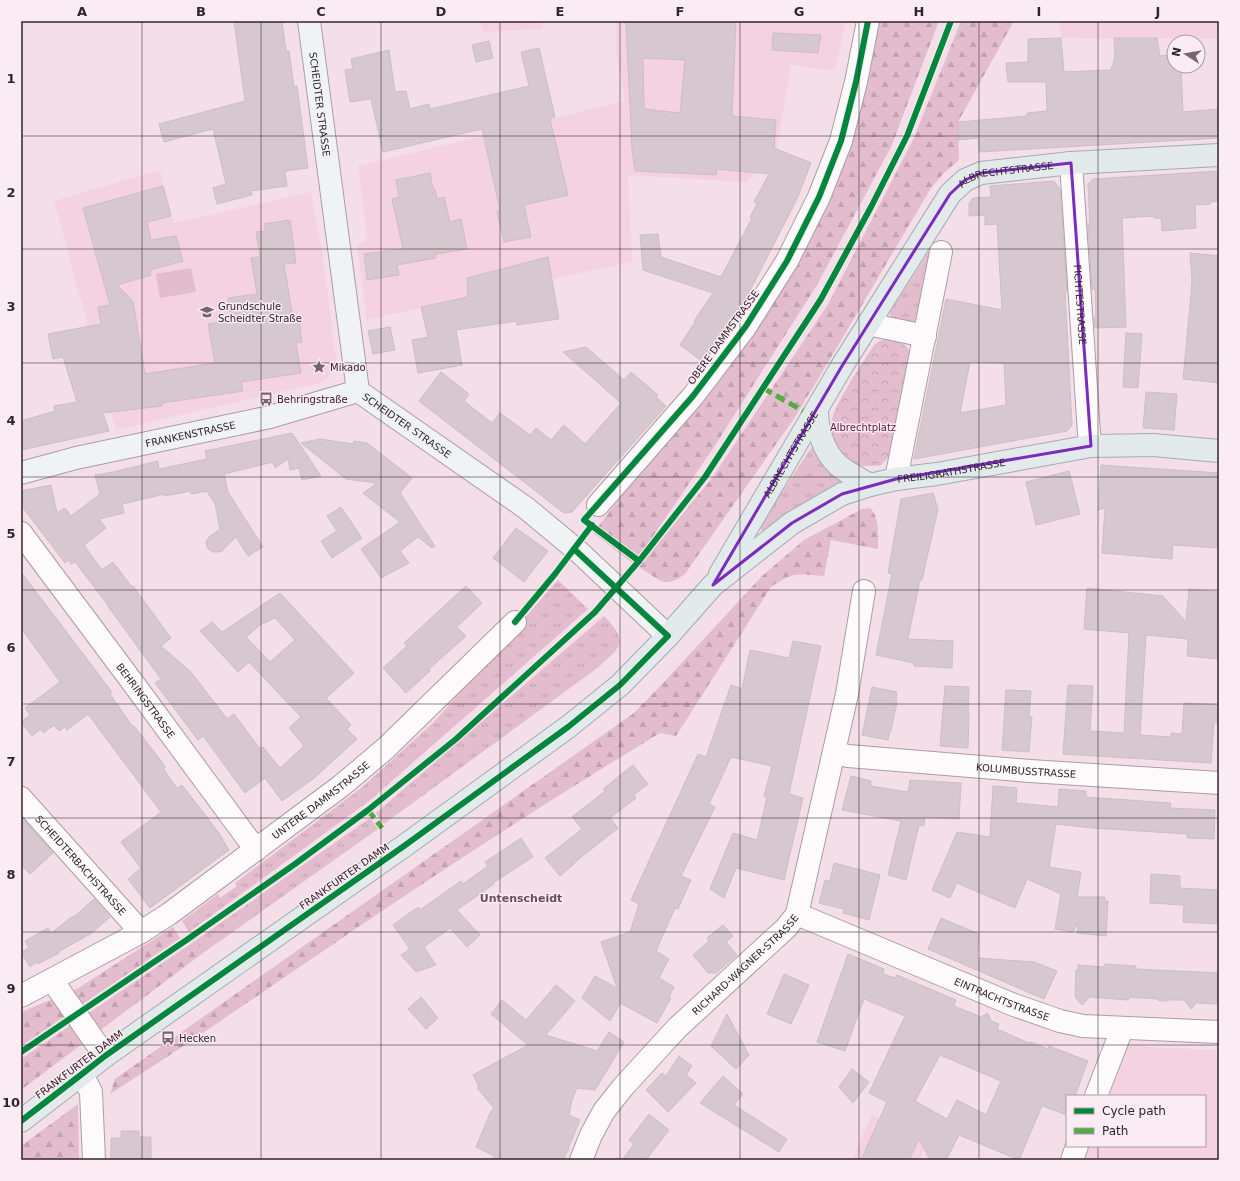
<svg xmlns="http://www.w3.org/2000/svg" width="1240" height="1181" viewBox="0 0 1240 1181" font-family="'DejaVu Sans',sans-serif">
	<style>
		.built { fill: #f5d2e1 }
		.grass { fill: url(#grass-tufts) }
		.forest { fill: url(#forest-firs) }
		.park { fill: url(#park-crowns) }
		.garden { fill: #e3bcce }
		.building { fill: #d7c7ce; stroke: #cdbdc4; fill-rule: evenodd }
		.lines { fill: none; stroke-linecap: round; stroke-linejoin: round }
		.street-casing { stroke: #ac9ca3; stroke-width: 24 }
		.secondary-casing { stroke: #ac9ca3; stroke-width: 24 }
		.primary-casing { stroke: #a3acb1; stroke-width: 24 }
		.street { stroke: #fdfafc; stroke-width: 22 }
		.secondary { stroke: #f0f3f4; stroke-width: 22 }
		.primary { stroke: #e2eaeb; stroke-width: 22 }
		.quiet { stroke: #54aa44; stroke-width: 5; stroke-dasharray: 10 5; stroke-linecap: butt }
		.cycleway-casing { stroke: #fbebf2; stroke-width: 8 }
		.cycleway { stroke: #00873e; stroke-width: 6 }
		.marked { fill: none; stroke: #7b2cbf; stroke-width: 3; stroke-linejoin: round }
		.grid { fill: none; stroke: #32242a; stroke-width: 1; stroke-opacity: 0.55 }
		.labels { text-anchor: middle; stroke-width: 3; stroke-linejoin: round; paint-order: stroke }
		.street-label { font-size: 10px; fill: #32242a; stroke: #fbebf2 }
		.poi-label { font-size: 10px; fill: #32242a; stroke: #fbebf2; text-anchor: start }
		.park-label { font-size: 10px; fill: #611240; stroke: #fbebf2 }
		.neighbourhood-label { font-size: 11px; font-weight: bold; fill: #6d4d5b; stroke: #fbebf2 }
		.neatline { fill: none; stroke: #32242a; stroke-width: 1.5 }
		.grid-label { font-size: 13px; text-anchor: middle; font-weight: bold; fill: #32242a }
	</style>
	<defs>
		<pattern id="grass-tufts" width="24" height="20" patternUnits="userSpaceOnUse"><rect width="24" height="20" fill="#e3bcce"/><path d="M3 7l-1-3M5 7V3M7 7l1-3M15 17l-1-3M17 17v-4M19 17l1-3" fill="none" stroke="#c3a1b1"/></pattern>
		<pattern id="forest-firs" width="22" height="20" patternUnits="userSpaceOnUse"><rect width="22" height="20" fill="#e3bcce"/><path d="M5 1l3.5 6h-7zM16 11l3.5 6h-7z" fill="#c3a1b1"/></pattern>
		<pattern id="park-crowns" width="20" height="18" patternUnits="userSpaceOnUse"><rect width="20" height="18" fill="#e3bcce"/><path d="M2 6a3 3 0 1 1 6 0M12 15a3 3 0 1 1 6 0" fill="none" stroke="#c3a1b1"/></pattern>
	</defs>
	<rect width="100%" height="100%" fill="#f4dfe8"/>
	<g class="built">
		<polygon points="480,21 543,21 543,29 483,32"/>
		<polygon points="616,21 846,21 835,71 791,65 776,154 746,182 628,175 632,262 498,290 367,320 357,245 367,240 358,166 625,101 616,51"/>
		<polygon points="1060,21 1219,21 1219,39 1061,38"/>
		<polygon points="160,170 174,223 311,192 323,257 336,359 336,365 325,380 319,383 116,430 54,201"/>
		<polygon points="1128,1046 1219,1050 1219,1160 1085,1160 1090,1146 1205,1146 1205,1096 1109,1096"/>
		<polygon points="872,1115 927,1139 920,1160 852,1160"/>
	</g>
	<g class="grass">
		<polygon points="933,245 915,325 891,318 890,312"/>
		<polygon points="813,445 843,482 842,484 764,531 762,531 760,528 761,524"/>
		<polygon points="558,580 588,609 369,801 189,932 182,921 218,894 220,898 237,886 235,883 360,789 434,722"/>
		<path d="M 604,616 C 630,643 621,647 596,669 L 384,824 L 376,813 Z"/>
		<polygon points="370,818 378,829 203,953 195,941"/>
	</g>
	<g class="forest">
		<polygon points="879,21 939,21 891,147 817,285 714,447 634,564 593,533 654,454 827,198 864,95"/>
		<path d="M 961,21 L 1014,21 L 958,122 L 959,160 L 944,173 L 931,188 L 826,366 L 793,420 L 685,574 C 677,580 668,585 659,580 L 639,567 L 712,478 L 827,306 L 913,140 Z"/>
		<path d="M 870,508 C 880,517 878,536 878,549 L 831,540 L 824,576 C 798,574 793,571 771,587 L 676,736 L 660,733 C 574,785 490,839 406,895 C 307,961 210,1030 110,1094 L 115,1079 L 634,713 L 664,682 L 762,576 L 804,540 L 862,509 Z"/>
		<polygon points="173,927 180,938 21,1046 21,1012 77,989"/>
		<polygon points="195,941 203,953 21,1090 21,1059"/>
		<polygon points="78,1104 79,1160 21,1160 21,1146"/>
	</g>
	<path class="park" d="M 886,339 C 897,340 907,343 911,354 L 891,455 L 881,465 C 860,467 854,468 840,451 C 834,443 831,437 831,426 C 831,407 863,363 874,345 L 879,341 Z"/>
	<polygon class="garden" points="191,268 196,292 160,298 156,274"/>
	<g class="building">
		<polygon points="234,21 282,21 286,51 289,51 294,87 297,86 308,168 285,171 287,186 251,191 252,195 217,204 213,188 226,184 213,129 164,142 159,124 245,101"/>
		<path d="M 626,21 L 736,21 L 732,116 L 776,120 L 774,148 L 811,163 L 797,199 L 741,308 L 703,362 L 680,345 L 695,322 L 694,321 L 713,293 L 643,270 L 640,235 L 658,234 L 661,257 L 721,277 L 752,218 L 750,217 L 757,204 L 754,202 L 769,174 L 717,169 L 716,175 L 635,171 L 632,150 ZM 643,58 L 685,60 L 680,113 L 644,109 Z"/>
		<polygon points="773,33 821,35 818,53 772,50"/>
		<polygon points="1061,38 1064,72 1111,70 1115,57 1114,38 1157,38 1160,56 1174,54 1174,66 1181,66 1183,112 1219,109 1219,138 979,152 978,138 958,140 958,122 1027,116 1027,113 1047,111 1046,82 1008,82 1006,63 1028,62 1028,39"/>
		<polygon points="489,41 493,58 476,62 472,45"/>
		<polygon points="539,48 555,117 550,119 568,195 524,205 531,237 504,242 497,211 500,210 482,129 383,152 371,99 350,102 345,70 353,69 351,59 389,50 395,92 406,91 410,109 429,104 430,109 529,86 521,52"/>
		<polygon points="1219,171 1219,201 1211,202 1210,204 1195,205 1196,228 1162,231 1161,218 1154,218 1154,216 1122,218 1126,327 1095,328 1094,317 1096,315 1095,289 1092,289 1088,223 1090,226 1088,184 1093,179"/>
		<polygon points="430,173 433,189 435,189 437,199 444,197 450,222 461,219 467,249 436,254 436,258 397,265 399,275 367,280 364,254 403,249 392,199 399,197 396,180"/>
		<path d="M 1054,181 L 1060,189 L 1067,292 L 1065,292 L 1072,425 L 1067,431 L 914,459 L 946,299 L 1002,310 L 997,224 L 985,225 L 985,215 L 969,216 L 969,204 L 973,198 L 991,197 L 990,186 ZM 970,362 L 1004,363 L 1006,405 L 960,413 Z"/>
		<polygon points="163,186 171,216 147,222 151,240 176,236 183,261 150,270 151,275 117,285 133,301 145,374 215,363 208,324 231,320 228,298 257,294 251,258 260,257 256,232 266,231 264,224 290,220 296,263 284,264 293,319 299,318 302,342 296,343 301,373 241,382 243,391 162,403 162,406 103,413 109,431 21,450 21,421 55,411 54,406 77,402 63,357 53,359 48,334 101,324 98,307 110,305 83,208"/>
		<polygon points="1190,253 1219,256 1219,383 1183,379 1191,295 1192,280"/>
		<polygon points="548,257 559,319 517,325 517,321 456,330 462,365 418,373 412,340 428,337 421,307 468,297 467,278"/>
		<polygon points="390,327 395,350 373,354 368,331"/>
		<polygon points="1126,333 1142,334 1138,388 1123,387"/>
		<polygon points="586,347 624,380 631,372 658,395 656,397 666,406 572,512 564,513 419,401 441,372 469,394 464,401 492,423 500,413 530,435 536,428 551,440 564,425 585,444 621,403 563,352"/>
		<polygon points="1146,392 1177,394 1174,430 1143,428"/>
		<path d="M 292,433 L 321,476 L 302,480 L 299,468 L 290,470 L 288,459 L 275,468 L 273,462 L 224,474 L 228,492 L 263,547 L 248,556 L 236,537 L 222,551 L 219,552 L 213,552 L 208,549 L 206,542 L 209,537 L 220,529 L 215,504 L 207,491 L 191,494 L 191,491 L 165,496 L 165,494 L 122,504 L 124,513 L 99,519 L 106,528 L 84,545 L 102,570 L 113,562 L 132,587 L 133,586 L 171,638 L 161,646 L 191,672 L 227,719 L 234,714 L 260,749 L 263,747 L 280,768 L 304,746 L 289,728 L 301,717 L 249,662 L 238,672 L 200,631 L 212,622 L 222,632 L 280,593 L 354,673 L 326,698 L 351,725 L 347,729 L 357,739 L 313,779 L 282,801 L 265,778 L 245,793 L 203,736 L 198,740 L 155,683 L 161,679 L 107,605 L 108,605 L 75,562 L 71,564 L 68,560 L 65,563 L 21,505 L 21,491 L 51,485 L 57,513 L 65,508 L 71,516 L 100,494 L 95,475 L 113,472 L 158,461 L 159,469 L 207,459 L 205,451 ZM 275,618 L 295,640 L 270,662 L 246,637 L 260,625 Z"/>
		<polygon points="320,439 353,444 354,441 367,443 412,478 400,493 435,546 432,548 418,537 400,551 409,563 381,578 361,549 400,522 363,493 377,483 346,479 301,443"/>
		<polygon points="1101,465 1219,473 1219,548 1173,545 1172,559 1102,553 1105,508 1098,510"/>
		<polygon points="1069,471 1080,514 1036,525 1026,482"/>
		<polygon points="933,493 938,509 922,580 920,580 908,639 953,641 952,668 914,666 914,663 876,655 892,574 888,573 901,499"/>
		<polygon points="341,507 362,538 332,558 321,541 337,531 327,516"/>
		<polygon points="516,528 548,551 524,582 493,558"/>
		<polygon points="21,572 112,692 110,694 132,726 134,726 165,766 164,770 177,788 182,785 219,833 229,850 150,908 128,879 141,868 121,842 161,812 88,714 67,730 65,727 59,731 54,725 43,733 41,729 32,736 21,722 30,715 25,708 60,682 21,628"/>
		<polygon points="466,586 482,603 457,627 466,636 429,669 430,671 406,693 383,668 407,646 404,643"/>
		<polygon points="1087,588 1163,596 1186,622 1189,589 1219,592 1216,642 1219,642 1219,659 1187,656 1188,639 1146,635 1140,735 1171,737 1171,733 1182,734 1184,703 1219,705 1219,723 1214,722 1211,763 1063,754 1068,685 1093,686 1090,731 1124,733 1129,633 1084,629"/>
		<polygon points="793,641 821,646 789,794 803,798 784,880 736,868 724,898 710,889 733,833 757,840 767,797 764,796 772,766 731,757 709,804 715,807 681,876 691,880 678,909 675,908 656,951 669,959 659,978 674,987 669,997 671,998 657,1023 622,1004 621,1002 610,1021 582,998 595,976 617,988 601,942 630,932 639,904 631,900 698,754 706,757 731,685 742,689 750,650 789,658"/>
		<polygon points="945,686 969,687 968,713 969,713 968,748 940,746"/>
		<polygon points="872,687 897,692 896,702 897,702 891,731 890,731 888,740 862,735"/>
		<polygon points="1006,690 1031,691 1029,717 1032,717 1029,752 1002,750"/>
		<polygon points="633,765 648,784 634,795 636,798 610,818 618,828 574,863 574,864 560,876 545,858 582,829 572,817 605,791 603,789"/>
		<polygon points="851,776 871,781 870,786 908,792 910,780 961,783 959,819 925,817 924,826 919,825 906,880 888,875 901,821 842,810"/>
		<polygon points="993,786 1017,788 1016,803 1058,807 1059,789 1086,791 1086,797 1171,803 1170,808 1215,810 1214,839 1187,838 1187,834 1093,828 1056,824 1049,867 1081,872 1077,897 1105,897 1105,901 1108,901 1106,936 1077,933 1078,921 1073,932 1055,929 1061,894 1027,879 1015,908 957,883 950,898 932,890 957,832 990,837"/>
		<polygon points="21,817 53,853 30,874 21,865"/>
		<polygon points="521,838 533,857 493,883 494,884 457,910 480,935 467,947 450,928 424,947 436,965 416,972 401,955 410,949 393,925 418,907 420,910 461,881 463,884 488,866 485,862"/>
		<polygon points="834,863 880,875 869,920 843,913 844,909 819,903 825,880 830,881"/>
		<polygon points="1151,874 1180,876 1180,888 1219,890 1219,924 1183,922 1184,905 1150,903"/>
		<polygon points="94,899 110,917 92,933 58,952 59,953 38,964 37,962 30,967 21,952 29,948 25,941 48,928 51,933 73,916 74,917"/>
		<polygon points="941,918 979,934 977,958 1034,962 1057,971 1044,999 928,949"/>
		<polygon points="723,925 733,936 726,942 737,955 716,973 708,973 693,955 709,941 707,938"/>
		<path d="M 848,954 L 884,969 L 883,974 L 895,978 L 897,975 L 956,1000 L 954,1006 L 981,1017 L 988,1013 L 991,1021 L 999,1024 L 997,1029 L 1029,1043 L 1031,1042 L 1048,1049 L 1049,1046 L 1088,1061 L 1075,1096 L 1067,1096 L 1067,1115 L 1042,1106 L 1019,1160 L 959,1135 L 946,1160 L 930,1160 L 919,1139 L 909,1160 L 861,1160 L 887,1102 L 869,1093 L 905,1016 L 864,999 L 845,1051 L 817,1042 ZM 940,1055 L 1001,1081 L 986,1115 L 957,1100 L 947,1119 L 915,1101 Z"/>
		<polygon points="1105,964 1136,966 1136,969 1219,973 1219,1004 1196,1003 1191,1009 1184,1000 1168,1000 1166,1001 1159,1001 1157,999 1130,997 1128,1000 1090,997 1082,1005 1075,997 1076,970 1078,970 1078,965 1104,967"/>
		<polygon points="784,974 809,985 791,1024 767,1014"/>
		<polygon points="556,985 575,1001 546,1035 597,1051 609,1032 624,1042 595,1090 577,1088 572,1100 569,1115 580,1120 568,1149 569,1149 563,1160 492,1160 494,1156 476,1147 490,1113 494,1108 477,1088 479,1087 473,1075 528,1045 491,1014 502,1000 526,1020"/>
		<polygon points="421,997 438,1018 426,1029 408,1009"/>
		<polygon points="727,1014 749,1055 736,1069 711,1046"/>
		<polygon points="679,1056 692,1066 686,1075 696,1083 668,1112 646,1090 662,1073 666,1076"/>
		<polygon points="852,1069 869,1082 853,1103 839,1087"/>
		<polygon points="723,1076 743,1094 734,1105 787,1139 779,1152 700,1103"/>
		<polygon points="649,1114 669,1130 646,1160 622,1160 634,1144 629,1140"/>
		<polygon points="121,1131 139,1131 139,1137 151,1137 151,1160 111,1160 111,1138 121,1138"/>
	</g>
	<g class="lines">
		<g class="street-casing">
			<g id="street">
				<path id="s1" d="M 1071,163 L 1089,433 L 1091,446"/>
				<polyline points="868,324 925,336"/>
				<polyline points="896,479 941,252"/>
				<polyline points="598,505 693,396 746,326 787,261 819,197 841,141 856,82 868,21"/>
				<path id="s2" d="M 21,533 L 136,687 L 256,850"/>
				<path id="s3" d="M 835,753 L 848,756 L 1030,771 L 1219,783"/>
				<path id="s4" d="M 21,798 L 141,932"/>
				<path id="s5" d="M 797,914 L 1014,1005 L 1060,1021 L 1083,1026 L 1219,1032"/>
				<polyline points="52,980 105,1056"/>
				<path id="s6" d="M 21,996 L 141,932 L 169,914 L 341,786 L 386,748 L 515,622"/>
				<polyline points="82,1074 91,1092 94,1160"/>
				<polyline points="1096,1096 1122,1029"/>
				<path id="s7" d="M 581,1160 L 591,1135 L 604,1111 L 623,1087 L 677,1028 L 786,928 L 797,914 L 847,694 L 864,591"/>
				<polyline points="1072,1160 1077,1146"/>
			</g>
		</g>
		<g class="secondary-casing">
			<g id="secondary">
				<path id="s8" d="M 309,21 L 358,391 L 526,508 L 579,552 L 668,636"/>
				<path id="s9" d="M 21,473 L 76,458 L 270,417 L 358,391"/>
			</g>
		</g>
		<g class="primary-casing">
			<g id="primary">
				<path d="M 817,410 C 817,429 823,451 838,465 C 847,473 860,479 870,485"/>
				<path id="s10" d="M 720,574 L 842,366 L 950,194 L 965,180 L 981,173 L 1071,163 L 1219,155"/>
				<path id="s11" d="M 21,1121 L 82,1074 L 105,1056 L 404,846 L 568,727 L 620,685 L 668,636 L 713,585 L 792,523 L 842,494 L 870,485 L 896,479 L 937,474 L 1091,446 L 1153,445 L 1219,451"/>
			</g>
		</g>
		<use href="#street" class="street"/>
		<use href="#secondary" class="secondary"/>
		<use href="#primary" class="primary"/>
		<g class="quiet">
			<polyline points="763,388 803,411"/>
			<polyline points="368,810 382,828"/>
		</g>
		<g class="cycleway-casing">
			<g id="cycleway">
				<polyline points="639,561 584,520 693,396 746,326 787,261 819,197 841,141 856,82 868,21"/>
				<polyline points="515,622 555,574 592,525"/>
				<polyline points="21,1052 188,939 295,864 368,810 456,739 595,612 639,561 705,477 821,299 871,207 907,136 951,21"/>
				<polyline points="21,1121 82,1074 105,1056 404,846 568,727 620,685 668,636 574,549"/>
			</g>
		</g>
		<use href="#cycleway" class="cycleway"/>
	</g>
	<path class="marked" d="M 1071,163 L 1091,446 L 896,479 L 842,494 L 792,523 L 713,585 L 842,366 L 950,194 L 965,180 L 981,173 Z"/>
	<path class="grid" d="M 142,21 L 142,1160M 261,21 L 261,1160M 381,21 L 381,1160M 500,21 L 500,1160M 620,21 L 620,1160M 740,21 L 740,1160M 859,21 L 859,1160M 979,21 L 979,1160M 1098,21 L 1098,1096M 21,136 L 1219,136M 21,249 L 1219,249M 21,363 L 1219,363M 21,477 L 1219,477M 21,590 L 1219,590M 21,704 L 1219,704M 21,818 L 1219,818M 21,932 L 1219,932M 21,1045 L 1219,1045M 1098,1146 L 1098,1160"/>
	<defs>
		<g id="school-bare" transform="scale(1.08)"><path d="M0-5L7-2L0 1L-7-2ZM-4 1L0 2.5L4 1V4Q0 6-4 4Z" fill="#76656c" stroke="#fbebf2" stroke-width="2.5" paint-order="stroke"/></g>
		<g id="sight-bare" transform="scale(1.08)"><path d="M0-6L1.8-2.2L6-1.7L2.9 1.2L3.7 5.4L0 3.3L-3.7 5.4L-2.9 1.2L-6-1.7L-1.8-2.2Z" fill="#76656c" stroke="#fbebf2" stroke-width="2.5" paint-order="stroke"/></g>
		<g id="bus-bare" transform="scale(1.08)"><path d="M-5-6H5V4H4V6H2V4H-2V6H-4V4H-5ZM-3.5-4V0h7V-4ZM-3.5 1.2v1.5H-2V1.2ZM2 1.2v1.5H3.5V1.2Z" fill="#76656c" stroke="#fbebf2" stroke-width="2.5" paint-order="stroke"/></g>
	</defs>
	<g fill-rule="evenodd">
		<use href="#school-bare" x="207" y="312"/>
		<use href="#sight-bare" x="319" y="367"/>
		<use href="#bus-bare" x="266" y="399"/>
		<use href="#bus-bare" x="168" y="1038"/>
	</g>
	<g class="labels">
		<g class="street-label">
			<text dy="4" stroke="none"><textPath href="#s8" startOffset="84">SCHEIDTER STRASSE</textPath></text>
			<text dy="4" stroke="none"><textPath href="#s10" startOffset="506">ALBRECHTSTRASSE</textPath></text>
			<text dy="4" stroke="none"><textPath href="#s1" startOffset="142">FICHTESTRASSE</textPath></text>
			<text transform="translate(723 337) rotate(-54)" y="4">OBERE DAMMSTRASSE</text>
			<text dy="4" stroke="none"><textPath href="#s8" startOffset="433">SCHEIDTER STRASSE</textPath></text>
			<text dy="4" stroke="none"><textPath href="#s9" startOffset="174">FRANKENSTRASSE</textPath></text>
			<text dy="4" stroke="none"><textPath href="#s10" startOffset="139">ALBRECHTSTRASSE</textPath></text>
			<text dy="4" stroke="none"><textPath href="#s11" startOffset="1148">FREILIGRATHSTRASSE</textPath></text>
			<text dy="4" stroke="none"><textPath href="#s2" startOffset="209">BEHRINGSTRASSE</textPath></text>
			<text dy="4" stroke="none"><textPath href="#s3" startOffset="192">KOLUMBUSSTRASSE</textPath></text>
			<text dy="4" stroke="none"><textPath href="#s6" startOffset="359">UNTERE DAMMSTRASSE</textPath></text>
			<text dy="4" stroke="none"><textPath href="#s4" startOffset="90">SCHEIDTERBACHSTRASSE</textPath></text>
			<text transform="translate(344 876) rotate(-35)" y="4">FRANKFURTER DAMM</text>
			<text dy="4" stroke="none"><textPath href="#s7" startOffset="258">RICHARD-WAGNER-STRASSE</textPath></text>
			<text dy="4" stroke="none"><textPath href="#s5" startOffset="222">EINTRACHTSTRASSE</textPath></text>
			<text transform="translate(79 1064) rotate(-37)" y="4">FRANKFURTER DAMM</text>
		</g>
		<g class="poi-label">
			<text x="218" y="310">Grundschule<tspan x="218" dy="12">Scheidter Straße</tspan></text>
			<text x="330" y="371">Mikado</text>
			<text x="277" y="403">Behringstraße</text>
			<text x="179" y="1042">Hecken</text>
		</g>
		<g class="park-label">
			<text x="863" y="431">Albrechtplatz</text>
		</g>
		<g class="neighbourhood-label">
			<text x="521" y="902">Untenscheidt</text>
		</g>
	</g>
	<rect width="1240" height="1181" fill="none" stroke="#fbebf2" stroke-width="44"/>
	<rect x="1066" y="1095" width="140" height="52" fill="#fbebf2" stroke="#ab9ba2"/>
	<rect x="1074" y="1108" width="20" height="6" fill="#00873e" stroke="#ab9ba2"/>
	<text x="1102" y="1115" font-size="12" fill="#32242a">Cycle path</text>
	<rect x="1074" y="1128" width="20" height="6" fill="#54aa44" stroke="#ab9ba2"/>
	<text x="1102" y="1135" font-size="12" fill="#32242a">Path</text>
	<g transform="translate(1186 54) rotate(282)"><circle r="19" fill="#fbebf2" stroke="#ab9ba2"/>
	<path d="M0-3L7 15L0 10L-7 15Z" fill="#76656c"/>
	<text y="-6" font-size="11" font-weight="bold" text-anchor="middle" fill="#32242a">N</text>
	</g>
	<rect x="22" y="22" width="1196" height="1137" class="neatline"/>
	<g class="grid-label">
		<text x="82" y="16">A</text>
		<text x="201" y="16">B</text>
		<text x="321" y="16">C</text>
		<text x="441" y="16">D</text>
		<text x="560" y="16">E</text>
		<text x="680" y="16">F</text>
		<text x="799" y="16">G</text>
		<text x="919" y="16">H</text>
		<text x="1039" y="16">I</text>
		<text x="1158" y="16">J</text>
		<text x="11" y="83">1</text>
		<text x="11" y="197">2</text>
		<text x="11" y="311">3</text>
		<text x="11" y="425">4</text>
		<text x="11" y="538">5</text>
		<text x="11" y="652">6</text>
		<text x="11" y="766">7</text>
		<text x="11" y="879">8</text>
		<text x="11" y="993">9</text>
		<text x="11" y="1107">10</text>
	</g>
</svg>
